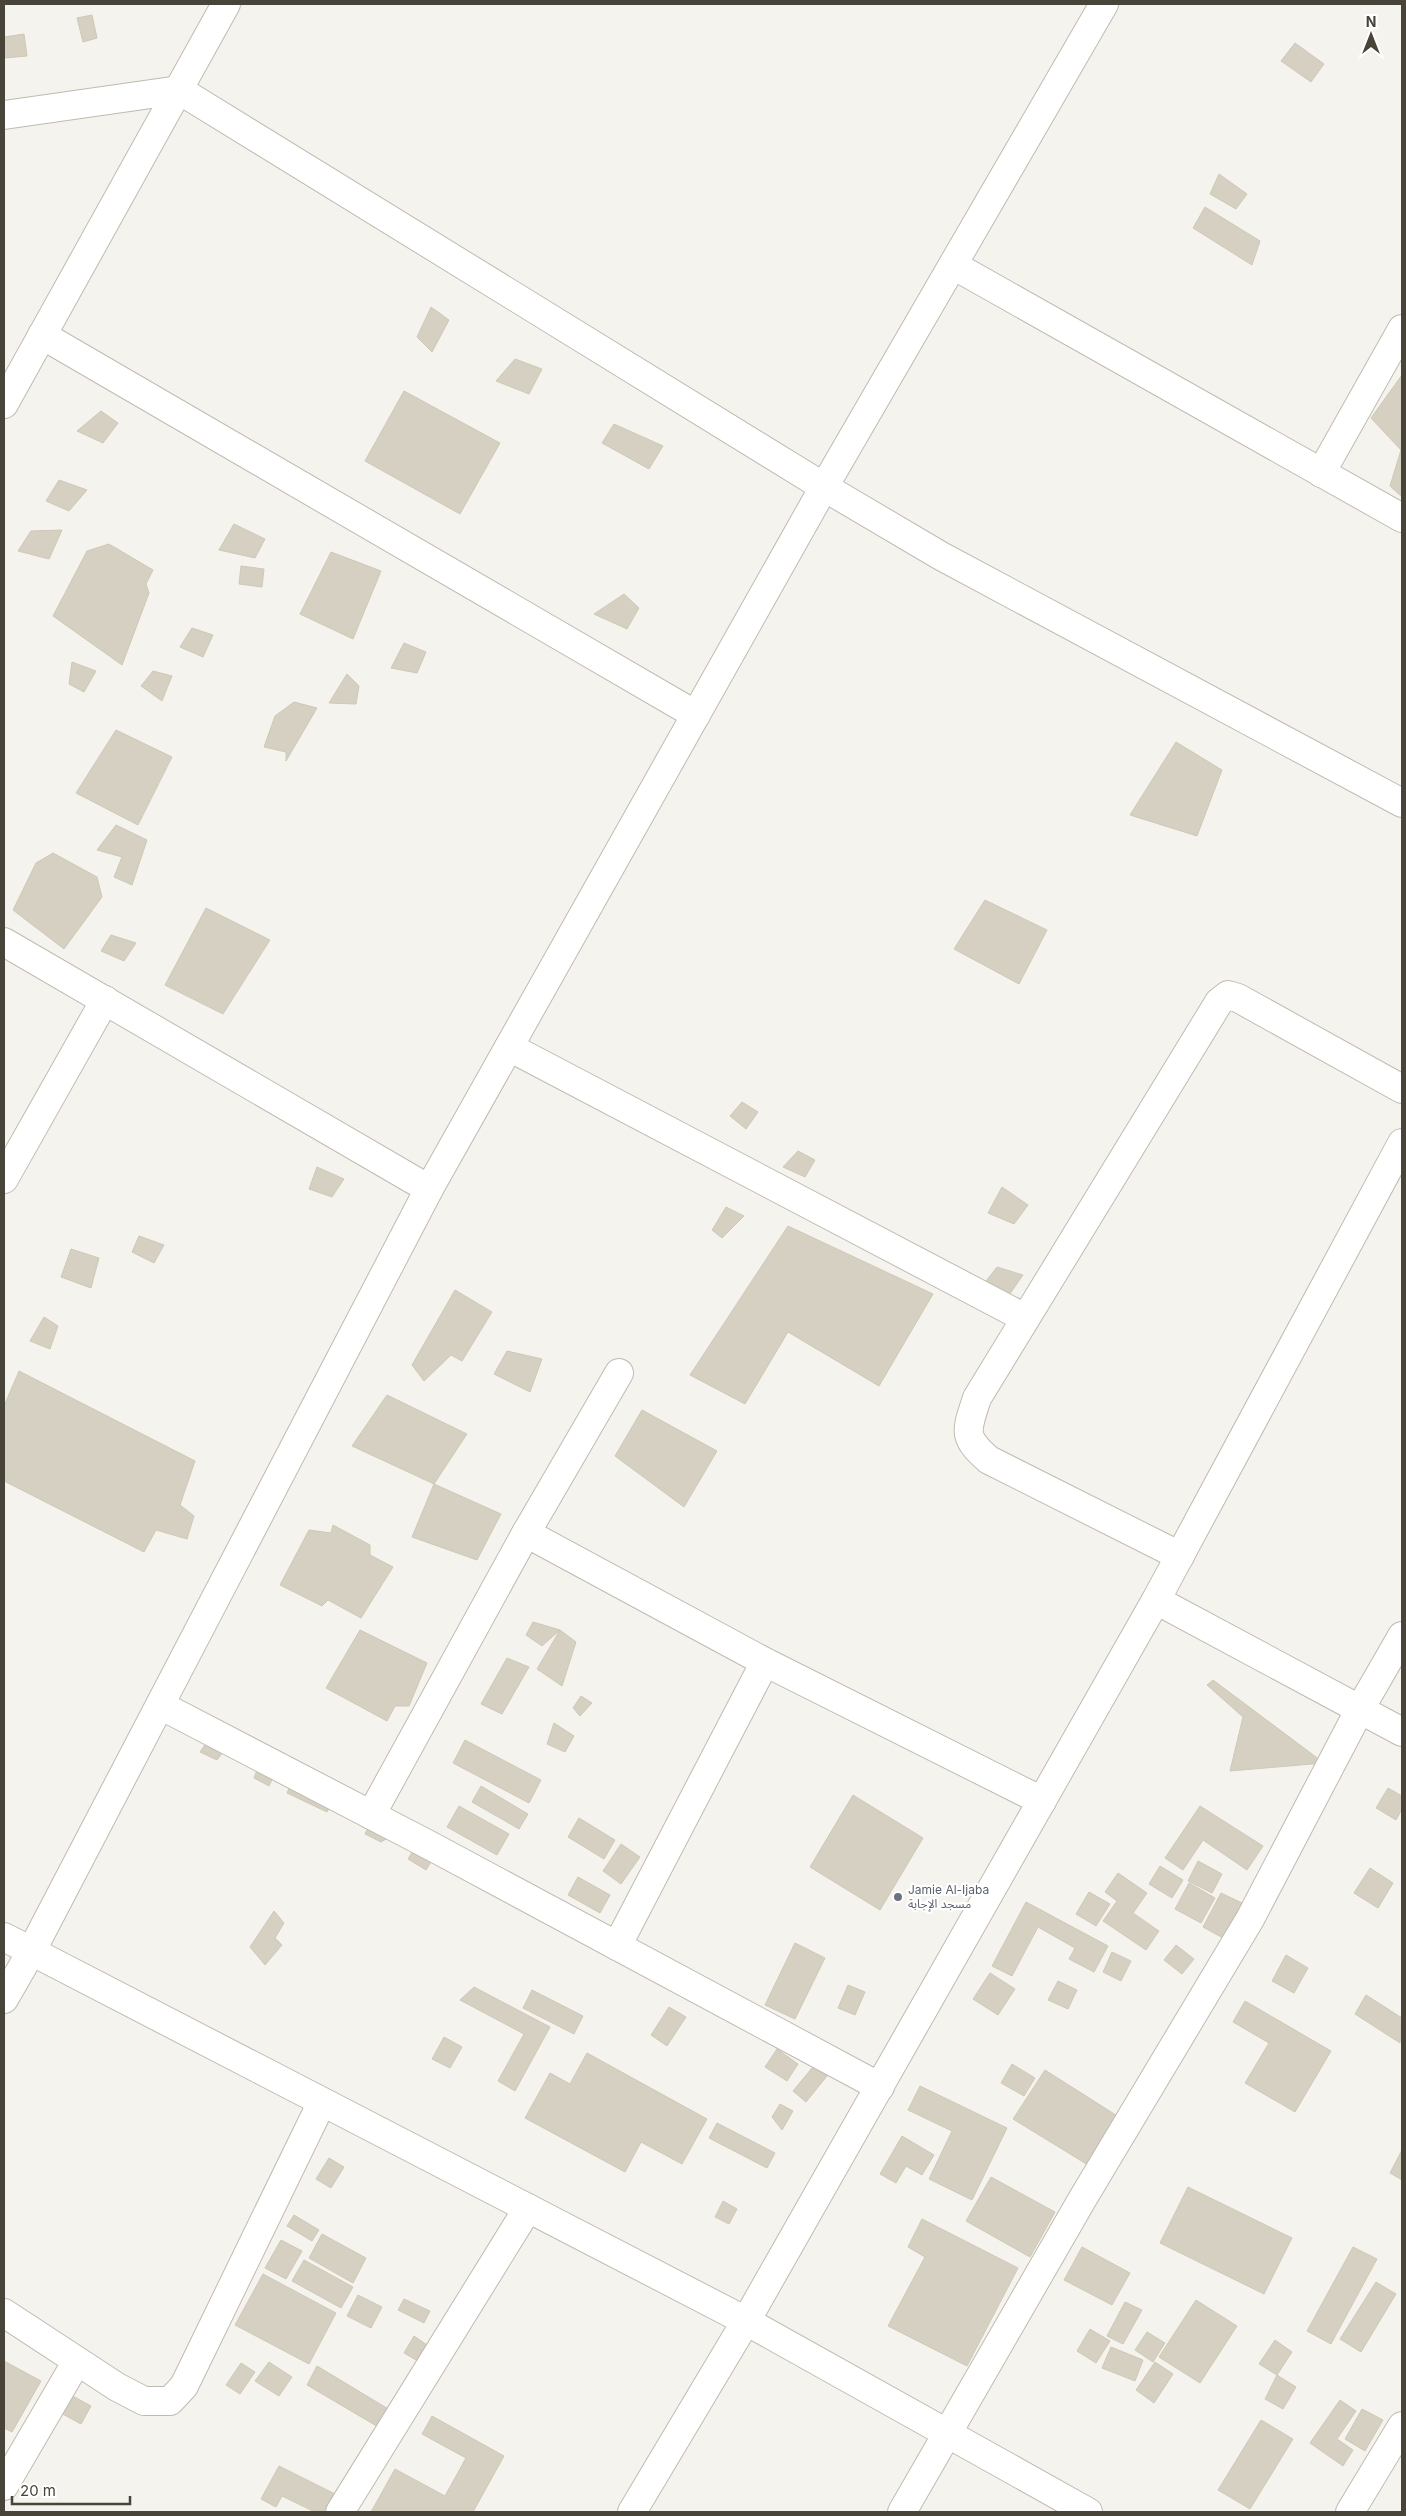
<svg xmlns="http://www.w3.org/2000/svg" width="1406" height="2516" viewBox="0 0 1406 2516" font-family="Inter,'Noto Sans Arabic',sans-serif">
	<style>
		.building { fill: #d6d0c3; stroke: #d0c8b6 }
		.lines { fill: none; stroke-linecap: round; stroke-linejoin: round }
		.minor-casing { stroke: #c0bbb0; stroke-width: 30 }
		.minor { stroke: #fff; stroke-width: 28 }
		.worship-dot { fill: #6b7280; stroke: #fff; stroke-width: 2 }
		.labels { text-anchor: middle; stroke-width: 4.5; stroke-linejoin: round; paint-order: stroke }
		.worship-label { font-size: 12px; fill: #5b616d; stroke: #fff; text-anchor: start }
	</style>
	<rect width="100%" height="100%" fill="#f5f3ed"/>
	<g class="building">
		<polygon points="92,15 97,38 83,42 77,18"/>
		<polygon points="24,34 27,56 4,58 4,37"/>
		<polygon points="1295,43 1324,64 1311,82 1281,61"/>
		<polygon points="1219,174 1247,194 1236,209 1210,194"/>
		<polygon points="1205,207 1260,241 1252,265 1193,228"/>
		<polygon points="431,307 449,320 432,352 417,337"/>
		<polygon points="515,359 542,369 529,394 496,381"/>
		<polygon points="1402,375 1402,497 1390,486 1401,450 1371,418"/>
		<polygon points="404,391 500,443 460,514 365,461"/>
		<polygon points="101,411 118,423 103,443 77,431"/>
		<polygon points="614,424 663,446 649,469 602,443"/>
		<polygon points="59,480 87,490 69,511 46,501"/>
		<polygon points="234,524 265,539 255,558 219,550"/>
		<polygon points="62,530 49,559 18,551 31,531"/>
		<polygon points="109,544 153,570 146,584 149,593 122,665 53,616 87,551"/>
		<polygon points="331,552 381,571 353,639 300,614"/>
		<polygon points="241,566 264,569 262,587 239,584"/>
		<polygon points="624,594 639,608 627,629 594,614"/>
		<polygon points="192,628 213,635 203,657 180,647"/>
		<polygon points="404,643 426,652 417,673 391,668"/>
		<polygon points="72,662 96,671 84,692 69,684"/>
		<polygon points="153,671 172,676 162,701 141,686"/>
		<polygon points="347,674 359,686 356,704 329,703"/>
		<polygon points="294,702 317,708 286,761 286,752 264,747 275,716"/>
		<polygon points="116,730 172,757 138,825 76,793"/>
		<polygon points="1176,742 1222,770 1197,836 1130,815"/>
		<polygon points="116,825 147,840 132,885 114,877 122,857 97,850"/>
		<polygon points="53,853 97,877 102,897 64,949 13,910 36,863"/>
		<polygon points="985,900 1047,930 1019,984 954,949"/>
		<polygon points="206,908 270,940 223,1014 165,985"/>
		<polygon points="111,935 136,943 124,961 101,951"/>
		<polygon points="742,1102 758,1112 746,1129 730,1116"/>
		<polygon points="798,1151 815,1160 805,1177 783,1167"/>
		<polygon points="317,1167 344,1179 332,1197 309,1189"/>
		<polygon points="1002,1187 1028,1205 1014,1224 988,1213"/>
		<polygon points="726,1207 744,1216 722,1238 712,1230"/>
		<polygon points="788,1226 933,1294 879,1386 788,1332 745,1404 690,1375"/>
		<polygon points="139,1236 164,1245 154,1263 132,1252"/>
		<polygon points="71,1249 99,1258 91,1288 61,1277"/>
		<polygon points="997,1267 1023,1275 1007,1298 983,1285"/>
		<polygon points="455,1290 492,1312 462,1361 451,1355 424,1381 412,1365"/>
		<polygon points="44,1317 58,1326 50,1349 30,1341"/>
		<polygon points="507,1351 542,1359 530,1392 494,1374"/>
		<polygon points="19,1371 195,1461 180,1505 194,1516 187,1539 156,1530 144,1552 4,1481 4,1406"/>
		<polygon points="387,1395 467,1434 434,1484 352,1446"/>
		<polygon points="642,1410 717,1451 684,1507 615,1456"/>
		<polygon points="434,1484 501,1514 477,1560 412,1537"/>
		<polygon points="333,1525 370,1545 370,1555 393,1567 361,1618 328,1600 322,1606 280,1585 309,1530 331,1533"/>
		<polygon points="533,1622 560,1630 542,1646 526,1635"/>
		<polygon points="360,1630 427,1663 409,1706 395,1706 387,1721 326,1688"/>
		<polygon points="560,1630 576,1642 562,1686 537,1669"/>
		<polygon points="507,1658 529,1667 502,1714 481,1704"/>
		<polygon points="1213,1680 1324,1763 1230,1771 1243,1717 1207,1685"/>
		<polygon points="581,1696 592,1703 580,1716 573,1708"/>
		<polygon points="554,1723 574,1736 565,1752 547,1744"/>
		<polygon points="208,1740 226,1748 217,1760 200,1752"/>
		<polygon points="465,1740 541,1780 529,1803 453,1763"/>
		<polygon points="259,1765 275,1773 269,1786 254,1778"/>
		<polygon points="292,1782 332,1801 327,1812 287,1793"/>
		<polygon points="481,1786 528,1814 519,1829 472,1802"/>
		<polygon points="1388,1788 1402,1796 1402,1809 1396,1820 1376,1808"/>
		<polygon points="853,1795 923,1838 880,1910 810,1867"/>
		<polygon points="459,1806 509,1834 497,1855 447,1827"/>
		<polygon points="1200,1806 1263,1846 1247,1870 1203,1840 1183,1870 1165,1858"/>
		<polygon points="579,1818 615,1840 604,1859 568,1837"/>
		<polygon points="371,1822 391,1836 381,1842 365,1834"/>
		<polygon points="621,1844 640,1857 621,1884 603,1871"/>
		<polygon points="416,1846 434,1857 426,1870 408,1859"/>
		<polygon points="1198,1861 1222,1874 1212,1893 1188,1881"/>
		<polygon points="1160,1866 1183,1880 1172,1898 1149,1884"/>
		<polygon points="1370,1868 1393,1883 1378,1908 1354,1893"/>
		<polygon points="1118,1873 1147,1893 1133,1913 1159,1931 1146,1950 1103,1921 1117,1901 1105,1892"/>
		<polygon points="578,1877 610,1895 600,1913 568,1895"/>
		<polygon points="1189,1883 1215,1898 1201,1923 1175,1909"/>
		<polygon points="1089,1892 1110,1904 1096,1926 1076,1914"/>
		<polygon points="1221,1893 1242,1903 1223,1938 1203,1927"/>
		<polygon points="1026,1902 1108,1946 1094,1972 1069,1959 1075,1948 1038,1927 1012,1976 992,1966"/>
		<polygon points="274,1911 284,1923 275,1938 282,1945 265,1965 250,1947"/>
		<polygon points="795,1943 825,1958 795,2019 765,2005"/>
		<polygon points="1176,1945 1194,1959 1182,1974 1164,1960"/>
		<polygon points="1112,1952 1131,1961 1121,1981 1103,1972"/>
		<polygon points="1286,1955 1308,1968 1294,1993 1272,1981"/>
		<polygon points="990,1973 1015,1989 998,2015 973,1999"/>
		<polygon points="1058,1981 1077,1990 1068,2009 1048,2000"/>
		<polygon points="848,1985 865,1992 855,2015 838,2008"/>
		<polygon points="474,1987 550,2027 515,2091 498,2081 524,2034 460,2000"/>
		<polygon points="532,1990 583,2016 574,2034 523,2008"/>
		<polygon points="1366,1995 1402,2018 1400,2043 1355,2014"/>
		<polygon points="1245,2001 1331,2051 1295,2112 1245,2083 1269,2043 1233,2022"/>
		<polygon points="669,2007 686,2017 667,2046 651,2035"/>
		<polygon points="444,2037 462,2047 450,2068 432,2059"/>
		<polygon points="777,2049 798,2064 787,2081 765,2067"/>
		<polygon points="587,2053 707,2119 682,2164 641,2142 625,2172 525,2118 550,2073 570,2084"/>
		<polygon points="1012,2064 1035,2078 1024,2096 1001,2083"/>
		<polygon points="812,2068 827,2076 806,2102 793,2091"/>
		<polygon points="1045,2070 1119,2117 1088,2165 1013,2119"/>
		<polygon points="920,2086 1007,2128 972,2200 929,2179 952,2131 908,2110"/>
		<polygon points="780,2104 793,2111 782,2130 772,2117"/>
		<polygon points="717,2123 775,2153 767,2168 709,2138"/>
		<polygon points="902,2136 934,2155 922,2175 906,2166 896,2183 880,2174"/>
		<polygon points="1402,2150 1402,2180 1390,2173"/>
		<polygon points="329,2158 344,2167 331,2188 316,2179"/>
		<polygon points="991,2177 1055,2212 1030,2257 966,2221"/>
		<polygon points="1188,2187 1292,2238 1264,2294 1160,2243"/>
		<polygon points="723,2201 737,2209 729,2224 715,2217"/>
		<polygon points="294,2215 319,2230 312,2241 287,2226"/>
		<polygon points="922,2219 1018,2268 967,2366 888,2326 925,2257 908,2247"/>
		<polygon points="322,2234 366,2258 353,2283 309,2258"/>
		<polygon points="281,2240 302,2251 286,2279 265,2268"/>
		<polygon points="1082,2247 1130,2273 1112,2305 1064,2280"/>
		<polygon points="1353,2247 1377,2259 1331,2344 1307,2331"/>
		<polygon points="304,2260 353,2287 341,2308 292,2281"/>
		<polygon points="263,2274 336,2313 309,2364 235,2325"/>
		<polygon points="1376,2282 1396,2294 1361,2352 1340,2339"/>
		<polygon points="358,2295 382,2307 371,2328 347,2316"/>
		<polygon points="404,2299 430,2311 424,2323 398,2310"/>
		<polygon points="1196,2300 1237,2326 1200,2383 1159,2357"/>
		<polygon points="1125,2302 1142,2310 1123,2344 1107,2336"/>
		<polygon points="1090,2329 1110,2341 1096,2363 1077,2351"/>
		<polygon points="1147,2332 1165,2343 1153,2362 1135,2350"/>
		<polygon points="414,2336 427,2345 416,2360 404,2353"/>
		<polygon points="1275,2340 1292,2352 1277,2375 1259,2364"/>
		<polygon points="1111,2347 1143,2360 1135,2381 1102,2368"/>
		<polygon points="4,2361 41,2381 12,2432 4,2428"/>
		<polygon points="269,2362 292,2377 279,2396 255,2381"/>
		<polygon points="1155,2362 1173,2374 1154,2403 1136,2390"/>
		<polygon points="241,2363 255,2372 240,2394 226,2385"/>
		<polygon points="317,2366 390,2410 380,2428 307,2385"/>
		<polygon points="1277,2375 1296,2387 1283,2409 1265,2399"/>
		<polygon points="69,2394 91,2406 81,2424 59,2412"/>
		<polygon points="1340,2400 1356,2411 1337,2439 1353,2450 1343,2466 1310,2443"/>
		<polygon points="1362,2409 1383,2420 1365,2451 1345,2439"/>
		<polygon points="432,2416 504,2456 473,2512 371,2512 395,2469 445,2496 466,2458 422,2434"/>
		<polygon points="1261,2420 1293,2439 1250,2509 1218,2490"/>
		<polygon points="279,2466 335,2494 325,2512 315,2512 282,2496 276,2507 261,2499"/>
	</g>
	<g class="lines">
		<g class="minor-casing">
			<g id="minor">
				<polyline points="4,115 179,90 824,487 941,556 1402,803"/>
				<polyline points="953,265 1402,518"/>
				<polyline points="42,335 696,715"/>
				<polyline points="4,404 226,4"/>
				<polyline points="1321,473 1402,329"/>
				<polyline points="4,942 429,1189"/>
				<polyline points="509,1047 1025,1318"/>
				<polyline points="4,1179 105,1000"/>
				<polyline points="526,1533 765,1662 1042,1801"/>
				<path d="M 1180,1556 L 989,1460 C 961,1436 967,1430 977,1398 L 1219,1002 L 1228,995 L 1238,998 L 1402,1089"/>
				<polyline points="1156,1600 1402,1732"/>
				<polyline points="160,1705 429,1845 880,2087"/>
				<polyline points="371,1815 526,1533 619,1373"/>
				<polyline points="4,1937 746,2321 1088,2512"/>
				<polyline points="617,1946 765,1662"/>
				<polyline points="4,1999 31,1952 429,1189 824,487 1104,4"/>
				<polyline points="4,2313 117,2387 144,2401 170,2401 184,2386 322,2102"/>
				<polyline points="4,2486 77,2361"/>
				<polyline points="340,2512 528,2208"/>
				<polyline points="632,2512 746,2321 1156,1600 1402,1143"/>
				<polyline points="902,2512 1083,2198 1250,1919 1360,1709 1402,1636"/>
				<polyline points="1350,2512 1402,2426"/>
			</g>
		</g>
		<use href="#minor" class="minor"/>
	</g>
	<circle class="worship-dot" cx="898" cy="1897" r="5"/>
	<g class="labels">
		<g class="worship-label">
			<text x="908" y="1894">Jamie Al-Ijaba<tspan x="908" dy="14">مسجد الإجابة</tspan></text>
		</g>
	</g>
	<rect width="1406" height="2516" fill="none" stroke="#49443a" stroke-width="10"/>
	<g transform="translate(1371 35)" stroke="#ffffff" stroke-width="4" paint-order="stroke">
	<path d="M0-4L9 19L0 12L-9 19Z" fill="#49443a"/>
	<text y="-8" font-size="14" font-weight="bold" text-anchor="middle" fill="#49443a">N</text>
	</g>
	<path d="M12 2496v8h118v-8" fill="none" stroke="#49443a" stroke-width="2.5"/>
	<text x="20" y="2496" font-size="15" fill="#49443a" stroke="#ffffff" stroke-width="4" paint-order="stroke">20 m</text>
</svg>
